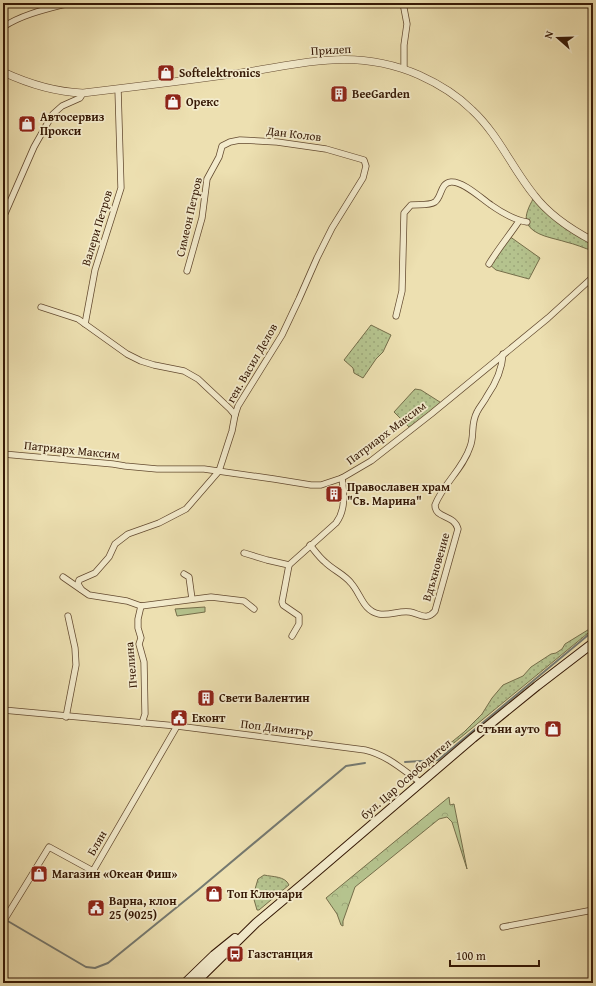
<svg xmlns="http://www.w3.org/2000/svg" width="596" height="986" viewBox="0 0 596 986" font-family="'Gentium Book Plus',serif">
	<style>
		.grass { fill: url(#grass-dots); stroke: #756e4a }
		.forest { fill: url(#forest-crowns); stroke: #756e4a }
		.park { fill: #b5c38e; stroke: #756e4a }
		.lines { fill: none; stroke-linecap: round; stroke-linejoin: round }
		.stream { stroke: #757970; stroke-width: 2 }
		.minor-casing { stroke: #634a30; stroke-width: 7 }
		.tertiary-casing { stroke: #634a30; stroke-width: 8 }
		.secondary-casing { stroke: #351805; stroke-width: 10 }
		.minor { stroke: #f3ebcc; stroke-width: 5.5 }
		.tertiary { stroke: #f3ebcc; stroke-width: 7 }
		.secondary { stroke: #f3ebcc; stroke-width: 8 }
		.labels { text-anchor: middle; stroke-width: 3.5; stroke-linejoin: round; paint-order: stroke }
		.street-label { font-size: 12px; fill: #351805; stroke: #f3ebcc }
		.poi-label { font-size: 12px; font-weight: bold; fill: #351805; stroke: #f3ebcc; text-anchor: start }
	</style>
	<defs>
		<pattern id="grass-dots" width="8" height="8" patternUnits="userSpaceOnUse"><rect width="8" height="8" fill="#b5c38e"/><path d="M2 2h.1M6 6h.1" fill="none" stroke="#9ca779" stroke-width="1.8" stroke-linecap="round"/></pattern>
		<pattern id="forest-crowns" width="20" height="18" patternUnits="userSpaceOnUse"><rect width="20" height="18" fill="#b5c38e"/><path d="M2 6a3 3 0 1 1 6 0M12 15a3 3 0 1 1 6 0" fill="none" stroke="#9ca779"/></pattern>
	</defs>
	<rect width="100%" height="100%" fill="#ede0b1"/>
	<filter id="stains"><feTurbulence type="fractalNoise" baseFrequency=".005" numOctaves="4"/><feColorMatrix values="0 0 0 0 .2 0 0 0 0 .09 0 0 0 0 .02 0 0 0 .5 -.17"/></filter>
	<radialGradient id="worn" r=".72"><stop offset=".6" stop-color="#630" stop-opacity="0"/><stop offset="1" stop-color="#630" stop-opacity=".3"/></radialGradient>
	<g class="grass">
		<path d="M 533,199 L 593,244 L 593,251 C 584,248 575,244 566,242 C 554,238 533,236 527,223 C 524,215 530,205 533,199 Z"/>
		<polygon points="509,236 540,258 529,279 496,270 489,264"/>
		<polygon points="371,325 391,335 383,352 376,359 363,378 354,373 353,368 344,360"/>
		<polygon points="415,389 421,390 443,404 411,429 394,412"/>
		<polygon points="591,628 593,629 449,747 448,745 464,732 482,714 492,698 503,685 523,676 531,667 551,654 556,653 562,649 565,644"/>
		<path d="M 264,875 C 273,877 285,876 289,885 L 259,910 L 257,910 L 253,896 L 258,879 Z"/>
	</g>
	<polygon class="forest" points="449,797 450,805 454,804 467,869 452,822 447,817 439,819 355,887 343,921 343,926 341,925 337,914 326,898"/>
	<polygon class="park" points="205,607 205,612 177,616 175,609"/>
	<g class="lines">
		<g class="stream">
			<polyline points="405,762 438,760 593,631"/>
			<polyline points="6,920 86,967 95,968 108,963 198,890 346,766 365,763"/>
		</g>
		<g class="minor-casing">
			<g id="minor">
				<polyline points="403,3 407,24 404,45 404,68"/>
				<polyline points="581,3 593,5"/>
				<path d="M 3,27 C 23,14 47,9 70,3"/>
				<polyline points="3,218 34,147 47,124 53,114 62,106 80,98 83,93"/>
				<path d="M 489,264 C 498,249 509,236 519,221"/>
				<polyline points="41,307 78,319 127,354 141,361 154,365 184,371 198,379 230,409 235,415"/>
				<path d="M 396,316 L 402,291 L 404,213 L 411,205 C 418,204 429,206 435,202 C 442,197 440,183 451,182 C 463,181 482,199 491,205 C 501,212 514,220 527,222"/>
				<polyline points="85,324 95,270 121,188 118,89"/>
				<polyline points="3,454 113,464 125,466 157,469 204,469 274,479 311,485 321,485 342,478 371,461 431,414 548,318 593,277"/>
				<path d="M 310,545 C 315,551 319,557 325,562 C 333,570 344,574 351,583 C 361,594 363,611 379,614 C 390,616 400,610 410,612 C 420,614 427,621 435,611 L 458,529 C 454,514 435,519 435,505 C 443,484 463,469 470,447 C 475,435 470,425 477,412 C 480,406 484,402 487,396 C 496,383 502,370 503,354"/>
				<path d="M 244,553 L 267,560 L 289,565 L 336,523 C 346,510 344,493 342,478"/>
				<polyline points="289,565 282,602 283,605 299,616 299,624 292,636"/>
				<polyline points="184,574 189,577 192,599"/>
				<polyline points="63,577 89,595 127,601 141,606 211,597 244,601 254,609"/>
				<polyline points="81,589 78,584 79,580 95,573 109,557 115,544 128,534 159,523 186,509 219,471 232,431 235,415 238,406 282,335 299,299 317,258 332,228 363,178 366,166 364,160 326,149 277,142 240,140 230,142 222,146 219,157 207,179 202,218 187,271"/>
				<polyline points="141,606 138,619 138,628 141,638 139,644 144,662 145,714 142,723"/>
				<path d="M 3,710 L 177,726 L 365,750 C 387,755 403,770 420,782"/>
				<polyline points="66,717 76,665 75,648 68,616"/>
				<polyline points="3,922 49,847 93,871 177,726"/>
				<polyline points="503,927 593,910"/>
			</g>
		</g>
		<g class="tertiary-casing">
			<path id="tertiary" d="M 3,72 C 29,84 54,92 83,93 C 133,87 183,81 233,74 C 301,65 352,46 419,75 C 439,84 457,95 472,110 C 498,134 512,168 534,195 C 549,215 572,230 593,241"/>
		</g>
		<g class="secondary-casing">
			<g id="secondary">
				<polyline points="185,983 214,955 235,938"/>
				<polyline points="195,983 256,923 306,881 473,738 537,686 593,643"/>
			</g>
		</g>
		<use href="#minor" class="minor"/>
		<use href="#tertiary" class="tertiary"/>
		<use href="#secondary" class="secondary"/>
	</g>
	<defs>
		<g id="shop-square" transform="scale(0.9)"><rect x="-9" y="-9" width="18" height="18" rx="4" fill="#8f2418" stroke="#f3ebcc"/><path d="M-5-2.5h2.3a2.7 3.5 0 0 1 5.4 0H5L5.5 6h-11ZM-1.5-2.5h3a1.5 2.3 0 0 0-3 0Z" fill="#fff"/></g>
		<g id="building-square" transform="scale(0.9)"><rect x="-9" y="-9" width="18" height="18" rx="4" fill="#8f2418" stroke="#f3ebcc"/><path d="M-4-6H4V6H1V3H-1V6H-4ZM-2.5-4.3h1.7v1.8h-1.7ZM.8-4.3h1.7v1.8H.8ZM-2.5-1h1.7V.8h-1.7ZM.8-1h1.7V.8H.8Z" fill="#fff"/></g>
		<g id="civic-square" transform="scale(0.9)"><rect x="-9" y="-9" width="18" height="18" rx="4" fill="#8f2418" stroke="#f3ebcc"/><path d="M-.6-6.5H3V-4.5H.6V-3L4-1V1h2V6H-6V1h2V-1L-.6-3ZM-1.2 2.5V6h2.4V2.5Z" fill="#fff"/></g>
		<g id="bus-square" transform="scale(0.9)"><rect x="-9" y="-9" width="18" height="18" rx="4" fill="#8f2418" stroke="#f3ebcc"/><path d="M-5-6H5V4H4V6H2V4H-2V6H-4V4H-5ZM-3.5-4V0h7V-4ZM-3.5 1.2v1.5H-2V1.2ZM2 1.2v1.5H3.5V1.2Z" fill="#fff"/></g>
	</defs>
	<g fill-rule="evenodd">
		<use href="#shop-square" x="166" y="73"/>
		<use href="#building-square" x="339" y="94"/>
		<use href="#shop-square" x="173" y="102"/>
		<use href="#shop-square" x="27" y="124"/>
		<use href="#building-square" x="334" y="494"/>
		<use href="#building-square" x="206" y="698"/>
		<use href="#civic-square" x="179" y="718"/>
		<use href="#shop-square" x="553" y="729"/>
		<use href="#shop-square" x="39" y="874"/>
		<use href="#shop-square" x="214" y="894"/>
		<use href="#civic-square" x="96" y="908"/>
		<use href="#bus-square" x="235" y="954"/>
	</g>
	<g class="labels">
		<g class="street-label">
			<text transform="translate(331 50) rotate(-3)" y="4">Прилеп</text>
			<text transform="translate(294 134) rotate(7)" y="4">Дан Колов</text>
			<text transform="translate(189 217) rotate(-77)" y="4">Симеон Петров</text>
			<text transform="translate(97 228) rotate(-73)" y="4">Валери Петров</text>
			<text transform="translate(252 363) rotate(-60)" y="4">ген. Васил Делов</text>
			<text transform="translate(386 433) rotate(-37)" y="4">Патриарх Максим</text>
			<text transform="translate(72 450) rotate(6)" y="4">Патриарх Максим</text>
			<text transform="translate(436 567) rotate(-74)" y="4">Вдъхновение</text>
			<text transform="translate(131 665) rotate(-95)" y="4">Пчелина</text>
			<text transform="translate(277 728) rotate(7)" y="4">Поп Димитър</text>
			<text transform="translate(406 779) rotate(-41)" y="4">бул. Цар Освободител</text>
			<text transform="translate(97 843) rotate(-60)" y="4">Блян</text>
		</g>
		<g class="poi-label">
			<text x="179" y="77">Softelektronics</text>
			<text x="352" y="98">BeeGarden</text>
			<text x="186" y="106">Орекс</text>
			<text x="40" y="121">Автосервиз<tspan x="40" dy="14">Прокси</tspan></text>
			<text x="347" y="491">Православен храм<tspan x="347" dy="14">"Св. Марина"</tspan></text>
			<text x="219" y="702">Свети Валентин</text>
			<text x="192" y="722">Еконт</text>
			<text x="540" y="733" text-anchor="end">Стъни ауто</text>
			<text x="52" y="878">Магазин «Океан Фиш»</text>
			<text x="227" y="898">Топ Ключари</text>
			<text x="109" y="905">Варна, клон<tspan x="109" dy="14">25 (9025)</tspan></text>
			<text x="248" y="958">Газстанция</text>
		</g>
	</g>
	<rect width="596" height="986" fill="none" stroke="#ede0b1" stroke-width="16"/>
	<rect x="4" y="4" width="588" height="978" fill="none" stroke="#351805" stroke-width="2"/>
	<rect x="8" y="8" width="580" height="970" fill="none" stroke="#351805"/>
	<g transform="translate(558 38) rotate(290)" stroke="#f3ebcc" stroke-width="3" paint-order="stroke">
	<path d="M0-3L7 15L0 10L-7 15Z" fill="#351805"/>
	<text y="-6" font-size="11" font-weight="bold" text-anchor="middle" fill="#351805">N</text>
	</g>
	<path d="M450 960v6h89v-6" fill="none" stroke="#351805" stroke-width="2"/>
	<text x="456" y="960" font-size="12" fill="#351805" stroke="#f3ebcc" stroke-width="3" paint-order="stroke">100 m</text>
	<rect width="100%" height="100%" filter="url(#stains)"/>
	<rect width="100%" height="100%" fill="url(#worn)"/>
</svg>
